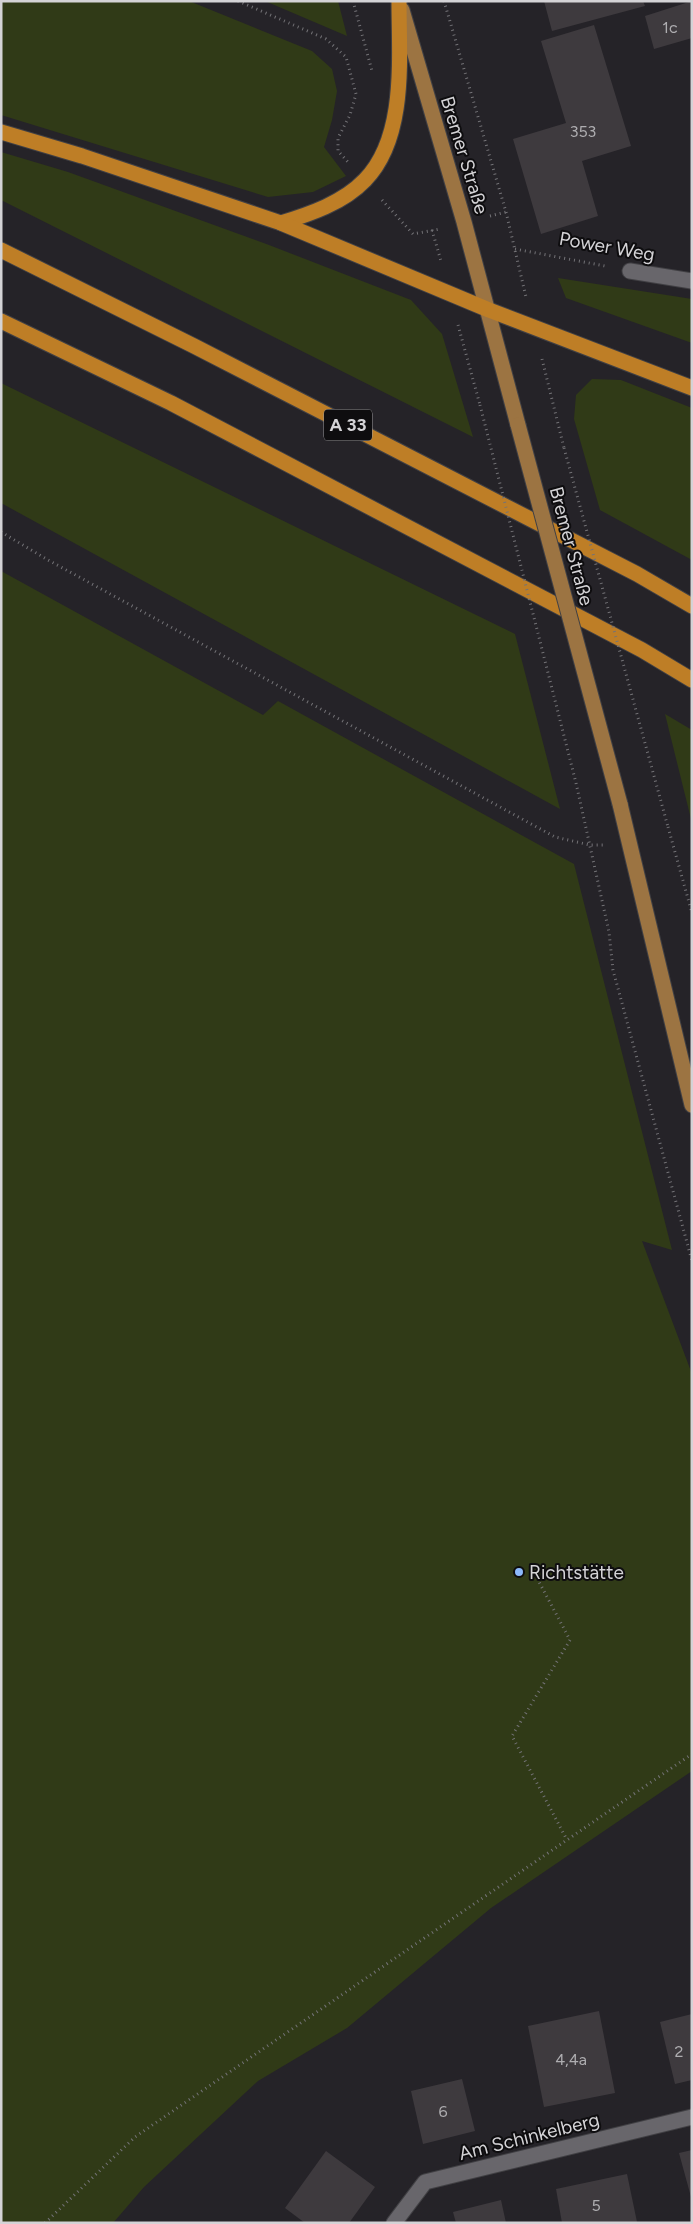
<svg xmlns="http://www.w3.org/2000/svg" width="693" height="2224" viewBox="0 0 693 2224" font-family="Figtree,sans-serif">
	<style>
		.green { fill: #303a17 }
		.building { fill: #3e3a3e }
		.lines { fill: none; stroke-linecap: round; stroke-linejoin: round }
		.minor-casing { stroke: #414044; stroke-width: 17 }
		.major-casing { stroke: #414044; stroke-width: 17 }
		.highway-casing { stroke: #414044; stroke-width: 17 }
		.path { stroke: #747377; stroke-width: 3; stroke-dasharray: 1 4; stroke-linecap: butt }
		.minor { stroke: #68666b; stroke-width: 15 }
		.major { stroke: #9c7442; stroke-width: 15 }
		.highway { stroke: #be7e26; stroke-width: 15 }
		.major-bridge-casing { stroke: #414044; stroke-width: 17; stroke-linecap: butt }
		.path-bridge { stroke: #747377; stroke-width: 3; stroke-dasharray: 1 4; stroke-linecap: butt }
		.major-bridge { stroke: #9c7442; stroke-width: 15 }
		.poi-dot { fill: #8cb9fc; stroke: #0e0d0f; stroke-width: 2 }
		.labels { text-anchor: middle; stroke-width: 4; stroke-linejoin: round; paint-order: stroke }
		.number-label { font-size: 16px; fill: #aeadb0 }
		.shield { fill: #0e0d0f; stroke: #99989a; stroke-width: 1 }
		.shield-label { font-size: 18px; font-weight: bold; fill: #d4d3d6 }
		.street-label { font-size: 19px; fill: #d4d3d6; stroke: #0e0d0f }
		.poi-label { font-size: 19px; fill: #d4d3d6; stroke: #0e0d0f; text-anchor: start }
	</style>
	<rect width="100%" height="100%" fill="#252328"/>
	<g class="green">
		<polygon points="1,1 189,1 312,51 332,69 337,91 332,120 324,147 346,176 313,192 268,197 1,115"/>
		<polygon points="265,1 338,1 347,36"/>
		<polygon points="1,152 68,172 269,245 411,300 442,334 473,437 1,200"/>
		<polygon points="558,278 692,299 692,343 566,298"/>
		<polygon points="592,379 621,380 692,408 692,560 600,510 574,419 576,395"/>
		<polygon points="1,383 515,634 560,809 1,503"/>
		<polygon points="1,571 263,715 278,701 574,864 672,1250 642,1241 692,1374 692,1771 491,1908 347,2028 258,2081 144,2187 113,2223 1,2223"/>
		<polygon points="665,714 692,730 692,823"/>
	</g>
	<g class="building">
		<polygon points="544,1 643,1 645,6 552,31"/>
		<polygon points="692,1 692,38 654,49 645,16"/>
		<polygon points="594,25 631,146 582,161 598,216 541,234 513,139 566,123 541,41"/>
		<polygon points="599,2011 615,2093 544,2107 528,2026"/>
		<polygon points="692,2014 692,2080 675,2084 660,2022"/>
		<polygon points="462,2079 475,2131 423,2144 411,2091"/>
		<polygon points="692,2150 692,2197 691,2197 679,2153"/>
		<polygon points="326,2151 375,2187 349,2223 305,2223 285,2208"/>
		<polygon points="627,2174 637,2222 562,2223 556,2189"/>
		<polygon points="501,2200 506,2223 456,2223 453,2212"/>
	</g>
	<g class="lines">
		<g class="minor-casing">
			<g id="minor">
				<polyline points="630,271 692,281"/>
				<polyline points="394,2223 425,2182 692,2117"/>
			</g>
		</g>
		<g class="major-casing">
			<g id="major">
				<polyline points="402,10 464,222 518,425"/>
				<polyline points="620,804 692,1105"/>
			</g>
		</g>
		<g class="highway-casing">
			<g id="highway">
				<path d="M 1,132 L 82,156 L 281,223 C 310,214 343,203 365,180 C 407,137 399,57 399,1"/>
				<polyline points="281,223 489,310 692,388"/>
				<polyline points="1,250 194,346 637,574 692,606"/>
				<polyline points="1,321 171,403 642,650 692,680"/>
			</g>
		</g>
		<g class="path">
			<polyline points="238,1 326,39 346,57 356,94 350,115 338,138 338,151 348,162"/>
			<polyline points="353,1 372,71"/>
			<polyline points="444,1 506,212 526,297"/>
			<polyline points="382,200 413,234 440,229"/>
			<polyline points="490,216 506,212"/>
			<polyline points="432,230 441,261"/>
			<polyline points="515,249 605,266"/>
			<polyline points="458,325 480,405"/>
			<polyline points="542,359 564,448"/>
			<polyline points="1,532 48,560 555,837 590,845 603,845"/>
			<polyline points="576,783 609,932 613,970 692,1261"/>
			<polyline points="668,827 692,913"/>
			<polyline points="530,1565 570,1640 512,1736 567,1840"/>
			<polyline points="45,2223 135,2137 692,1754"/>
		</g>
		<use href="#minor" class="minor"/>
		<use href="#major" class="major"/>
		<use href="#highway" class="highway"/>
		<g class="major-bridge-casing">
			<polyline id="major-bridge" points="518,425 620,804"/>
		</g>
		<g class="path-bridge">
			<polyline points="480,405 576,783"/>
			<polyline points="564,448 668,827"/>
		</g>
		<use href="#major-bridge" class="major-bridge"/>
	</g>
	<circle class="poi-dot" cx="519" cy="1572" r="5"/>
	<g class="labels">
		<g class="number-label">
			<text x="670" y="33">1c</text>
			<text x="583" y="137">353</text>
			<text x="679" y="2057">2</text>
			<text x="571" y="2065">4,4a</text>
			<text x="443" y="2117">6</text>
			<text x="596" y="2211">5</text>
		</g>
		<rect class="shield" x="324" y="409.5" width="48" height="31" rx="4"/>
		<g class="shield-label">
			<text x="348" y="431">A 33</text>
		</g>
		<g class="street-label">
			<text transform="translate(465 155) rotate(73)" y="7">Bremer Straße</text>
			<text transform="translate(607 246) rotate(10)" y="7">Power Weg</text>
			<text transform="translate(572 546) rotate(75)" y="7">Bremer Straße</text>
			<text transform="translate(529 2136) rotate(-14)" y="7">Am Schinkelberg</text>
		</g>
		<g class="poi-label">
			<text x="529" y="1579">Richtstätte</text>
		</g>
	</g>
	<rect width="693" height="2224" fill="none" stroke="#d4d3d6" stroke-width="5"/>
</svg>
